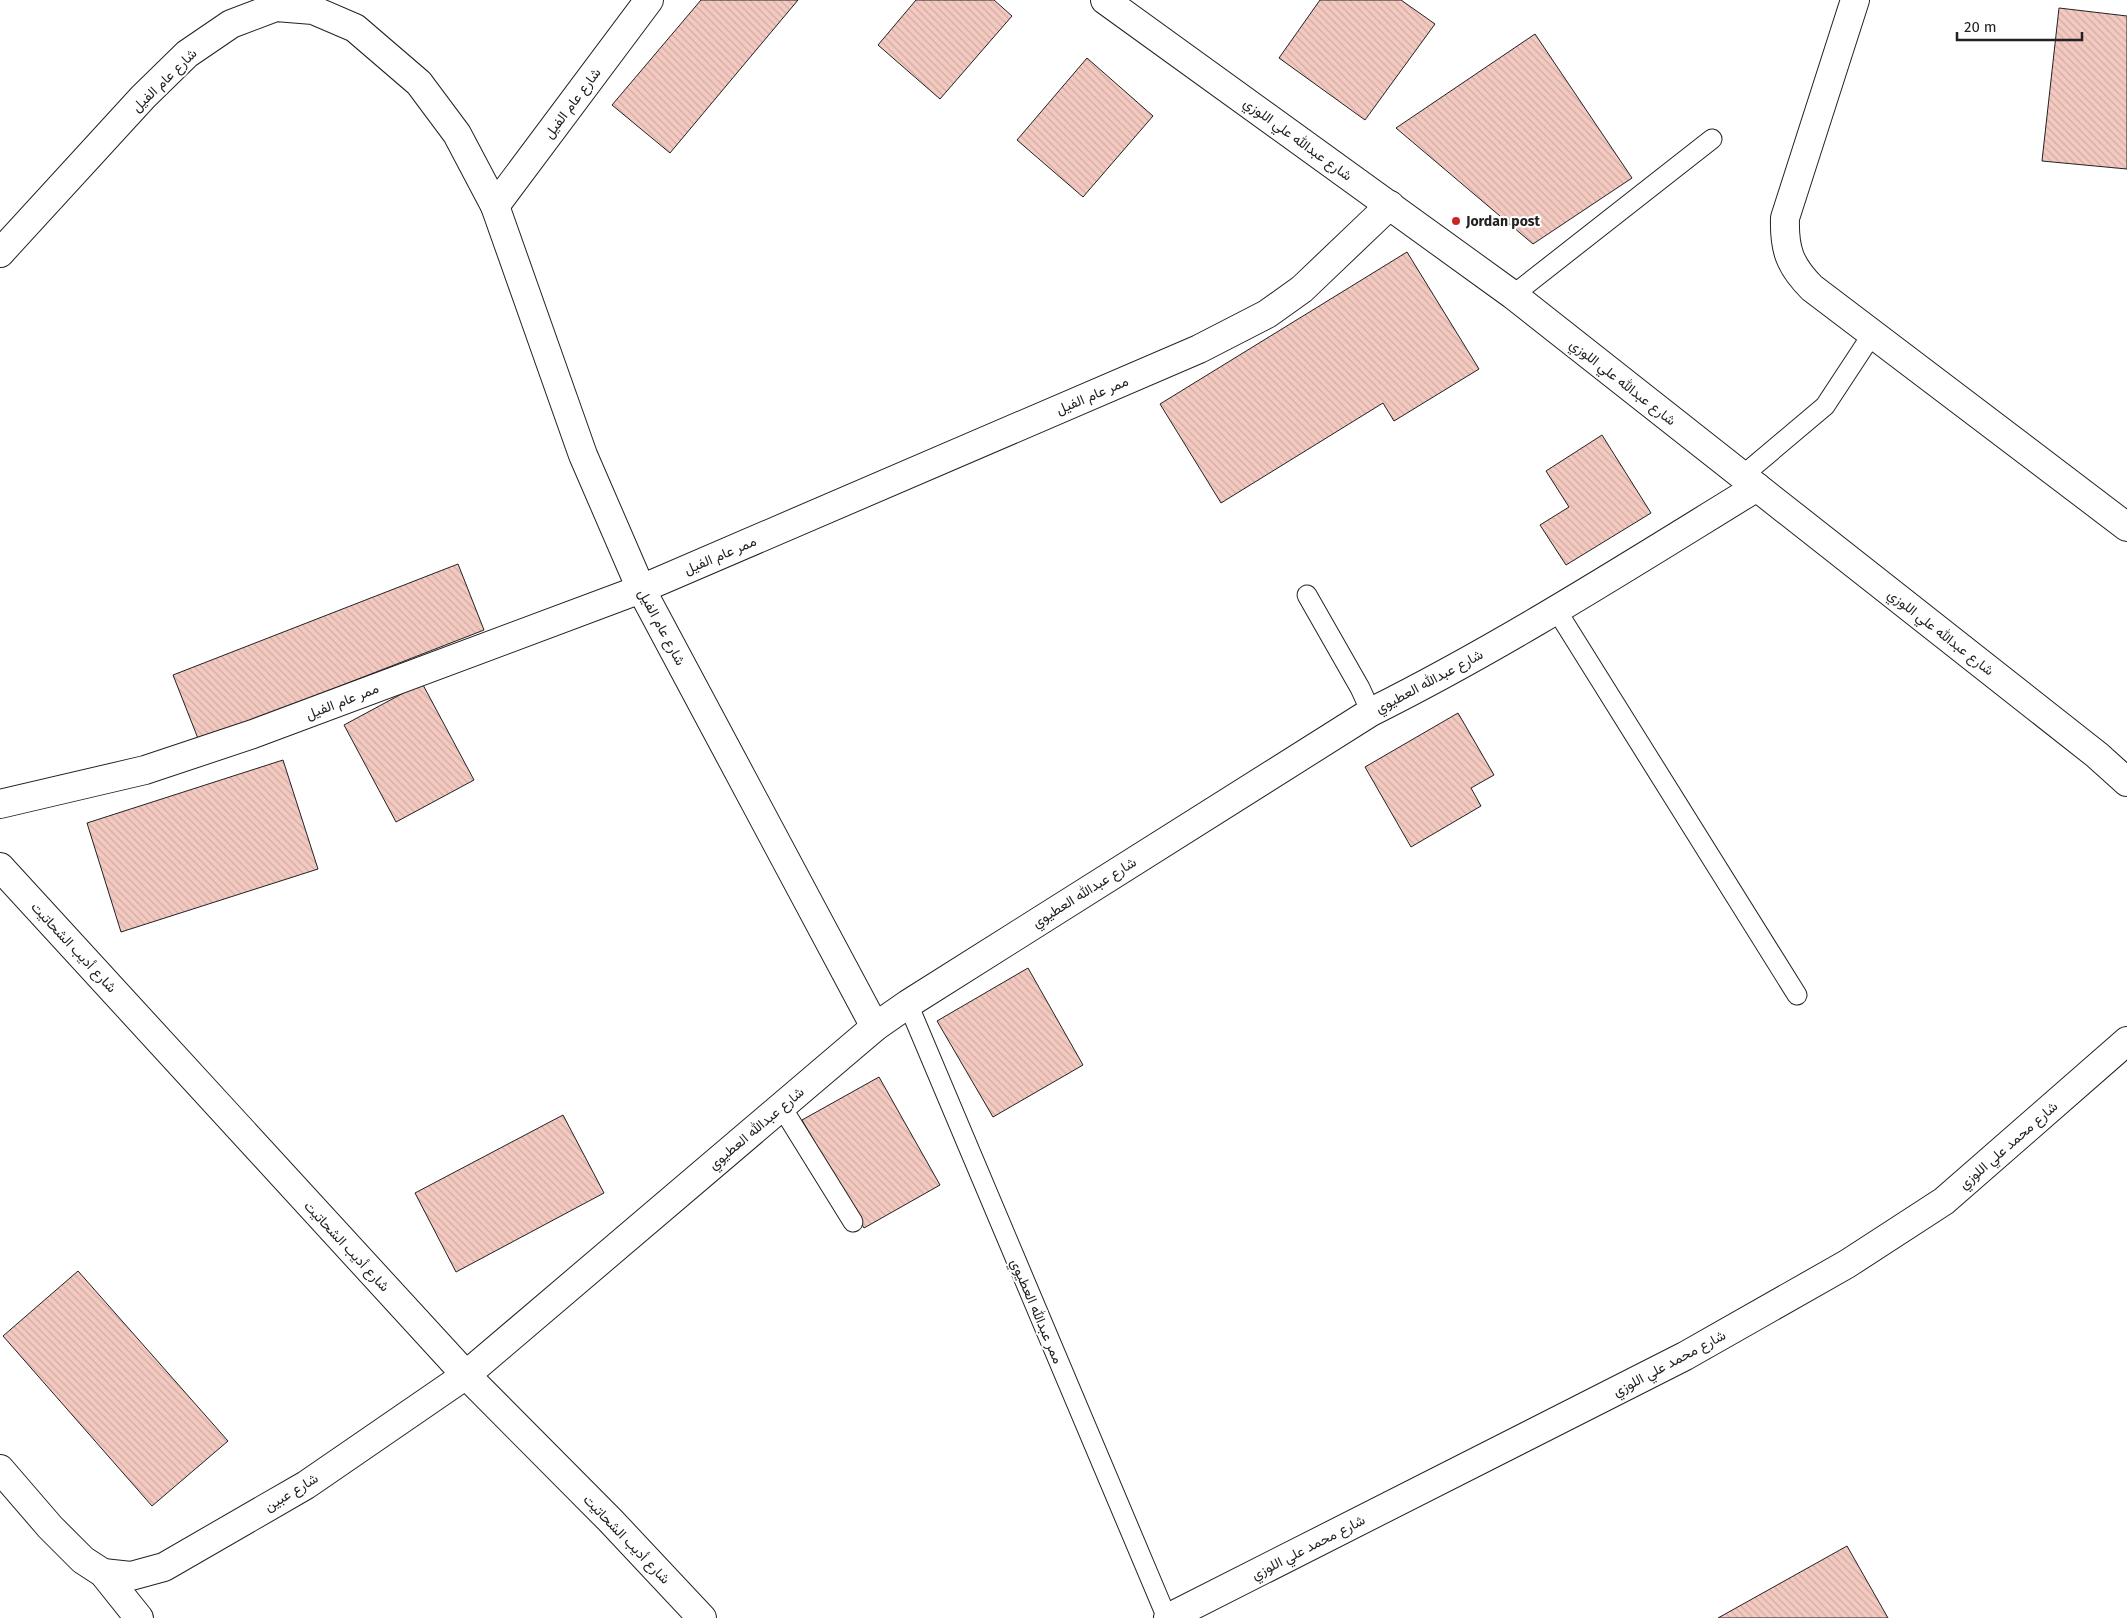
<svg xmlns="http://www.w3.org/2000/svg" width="2127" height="1618" viewBox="0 0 2127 1618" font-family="'Fira Sans',Vazirmatn,sans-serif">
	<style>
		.building { fill: url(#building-back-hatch); stroke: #222 }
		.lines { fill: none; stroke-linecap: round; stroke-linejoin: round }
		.service-casing { stroke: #222; stroke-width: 21 }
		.minor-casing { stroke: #222; stroke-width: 30 }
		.tertiary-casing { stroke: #222; stroke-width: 30 }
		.service { stroke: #fff; stroke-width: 19 }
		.minor { stroke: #fff; stroke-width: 28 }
		.tertiary { stroke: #fff; stroke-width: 28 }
		.poi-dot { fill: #c62828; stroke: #fff; stroke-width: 2 }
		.labels { text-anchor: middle; stroke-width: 4; stroke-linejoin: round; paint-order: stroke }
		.street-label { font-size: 14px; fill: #222; stroke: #fff }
		.poi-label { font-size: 14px; font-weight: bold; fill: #222; stroke: #fff; text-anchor: start }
	</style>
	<defs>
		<pattern id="building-back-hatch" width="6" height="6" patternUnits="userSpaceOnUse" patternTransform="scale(1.25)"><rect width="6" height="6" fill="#f3c9c0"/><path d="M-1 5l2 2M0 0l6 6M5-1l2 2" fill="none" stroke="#d0aca5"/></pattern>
	</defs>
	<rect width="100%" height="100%" fill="#fff"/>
	<g class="building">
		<polygon points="701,0 798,0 670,153 612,105"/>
		<polygon points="916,0 994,0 1012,16 940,99 878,45"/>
		<polygon points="1320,0 1401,0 1435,24 1365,120 1279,58"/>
		<polygon points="2059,8 2127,16 2127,169 2042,161"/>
		<polygon points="1535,34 1632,178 1533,244 1396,128"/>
		<polygon points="1087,58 1153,116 1083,197 1017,140"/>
		<polygon points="1407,252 1479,369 1394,421 1383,403 1221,503 1160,404"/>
		<polygon points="1602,435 1651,513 1566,565 1540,525 1569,507 1546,471"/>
		<polygon points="458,564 484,630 199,741 173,675"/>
		<polygon points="422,683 474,780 396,822 344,725"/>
		<polygon points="1458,713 1494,775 1471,788 1481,806 1411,847 1365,767"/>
		<polygon points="283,760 318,869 121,932 87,823"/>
		<polygon points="1028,968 1083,1065 993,1117 937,1021"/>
		<polygon points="879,1077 940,1185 864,1228 802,1120"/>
		<polygon points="563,1115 604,1193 456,1272 415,1193"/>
		<polygon points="78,1271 228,1441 152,1506 3,1336"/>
		<polygon points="1847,1546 1888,1618 1718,1618"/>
	</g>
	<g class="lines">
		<g class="service-casing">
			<g id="service">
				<polyline points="1513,295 1712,139"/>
				<polyline points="1742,476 1825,406 1873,333"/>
				<polyline points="1307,595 1360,688 1371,712"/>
				<polyline points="1557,611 1797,995"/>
				<polyline points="908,1004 1167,1618"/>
				<polyline points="781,1106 853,1222"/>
			</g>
		</g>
		<g class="minor-casing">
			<g id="minor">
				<path d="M 1855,0 L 1785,218 C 1784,250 1790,266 1812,288 L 2127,527"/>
				<polyline points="495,206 649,0"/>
				<polyline points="0,253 143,97 187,54 231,24 276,7 313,10 355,28 419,83 457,134 495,206 583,455 641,589 875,1027"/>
				<polyline points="0,804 145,770 253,734 641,589 1199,349 1267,314 1302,289 1390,205"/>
				<polyline points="0,867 466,1375 610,1520 702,1618"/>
				<polyline points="0,1469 50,1527 83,1560 103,1573 139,1618"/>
				<path d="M 103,1573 L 131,1576 L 164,1567 L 306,1485 L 466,1375 L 875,1027 L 908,1004 L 1371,712 C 1505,645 1630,565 1757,487"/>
				<polyline points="1168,1618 1685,1356 1847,1264 1944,1201 2127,1041"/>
			</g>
		</g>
		<g class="tertiary-casing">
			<polyline id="tertiary" points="1105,0 1513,295 2097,755 2127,782"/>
		</g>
		<use href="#service" class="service"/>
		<use href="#minor" class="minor"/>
		<use href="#tertiary" class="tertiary"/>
	</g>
	<circle class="poi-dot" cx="1456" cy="221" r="5"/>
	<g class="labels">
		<g class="street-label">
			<text transform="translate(164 80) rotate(-44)" y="5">شارع عام الفيل</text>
			<text transform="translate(572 103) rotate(-53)" y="5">شارع عام الفيل</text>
			<text transform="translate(1298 139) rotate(36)" y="5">شارع عبدالله علي اللوزي</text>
			<text transform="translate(1623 382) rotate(38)" y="5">شارع عبدالله علي اللوزي</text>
			<text transform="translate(1092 395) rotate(-23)" y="5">ممر عام الفيل</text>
			<text transform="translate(720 555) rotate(-23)" y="5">ممر عام الفيل</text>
			<text transform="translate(662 627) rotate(62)" y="5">شارع عام الفيل</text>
			<text transform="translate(1941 632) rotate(38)" y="5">شارع عبدالله علي اللوزي</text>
			<text transform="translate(1429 681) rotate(-28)" y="5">شارع عبدالله العطيوي</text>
			<text transform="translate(342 701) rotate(-21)" y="5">ممر عام الفيل</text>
			<text transform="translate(1084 892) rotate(-32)" y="5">شارع عبدالله العطيوي</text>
			<text transform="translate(74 947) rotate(47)" y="5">شارع أديب الشحاتيت</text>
			<text transform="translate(756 1128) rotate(-40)" y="5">شارع عبدالله العطيوي</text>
			<text transform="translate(2008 1145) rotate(-41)" y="5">شارع محمد علي اللوزي</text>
			<text transform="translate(347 1246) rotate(47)" y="5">شارع أديب الشحاتيت</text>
			<text transform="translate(1037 1311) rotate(67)" y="5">ممر عبدالله العطيوي</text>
			<text transform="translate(1669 1363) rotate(-28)" y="5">شارع محمد علي اللوزي</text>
			<text transform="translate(291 1492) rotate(-31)" y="5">شارع عبين</text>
			<text transform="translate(627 1539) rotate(46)" y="5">شارع أديب الشحاتيت</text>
			<text transform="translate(1308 1547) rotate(-27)" y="5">شارع محمد علي اللوزي</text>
		</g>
		<g class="poi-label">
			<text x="1466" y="226">Jordan post</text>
		</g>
	</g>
	<path d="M1957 32v8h125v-8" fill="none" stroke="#222222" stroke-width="2.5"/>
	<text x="1964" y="32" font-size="15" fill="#222222" stroke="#ffffff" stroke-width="4" paint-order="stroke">20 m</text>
</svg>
